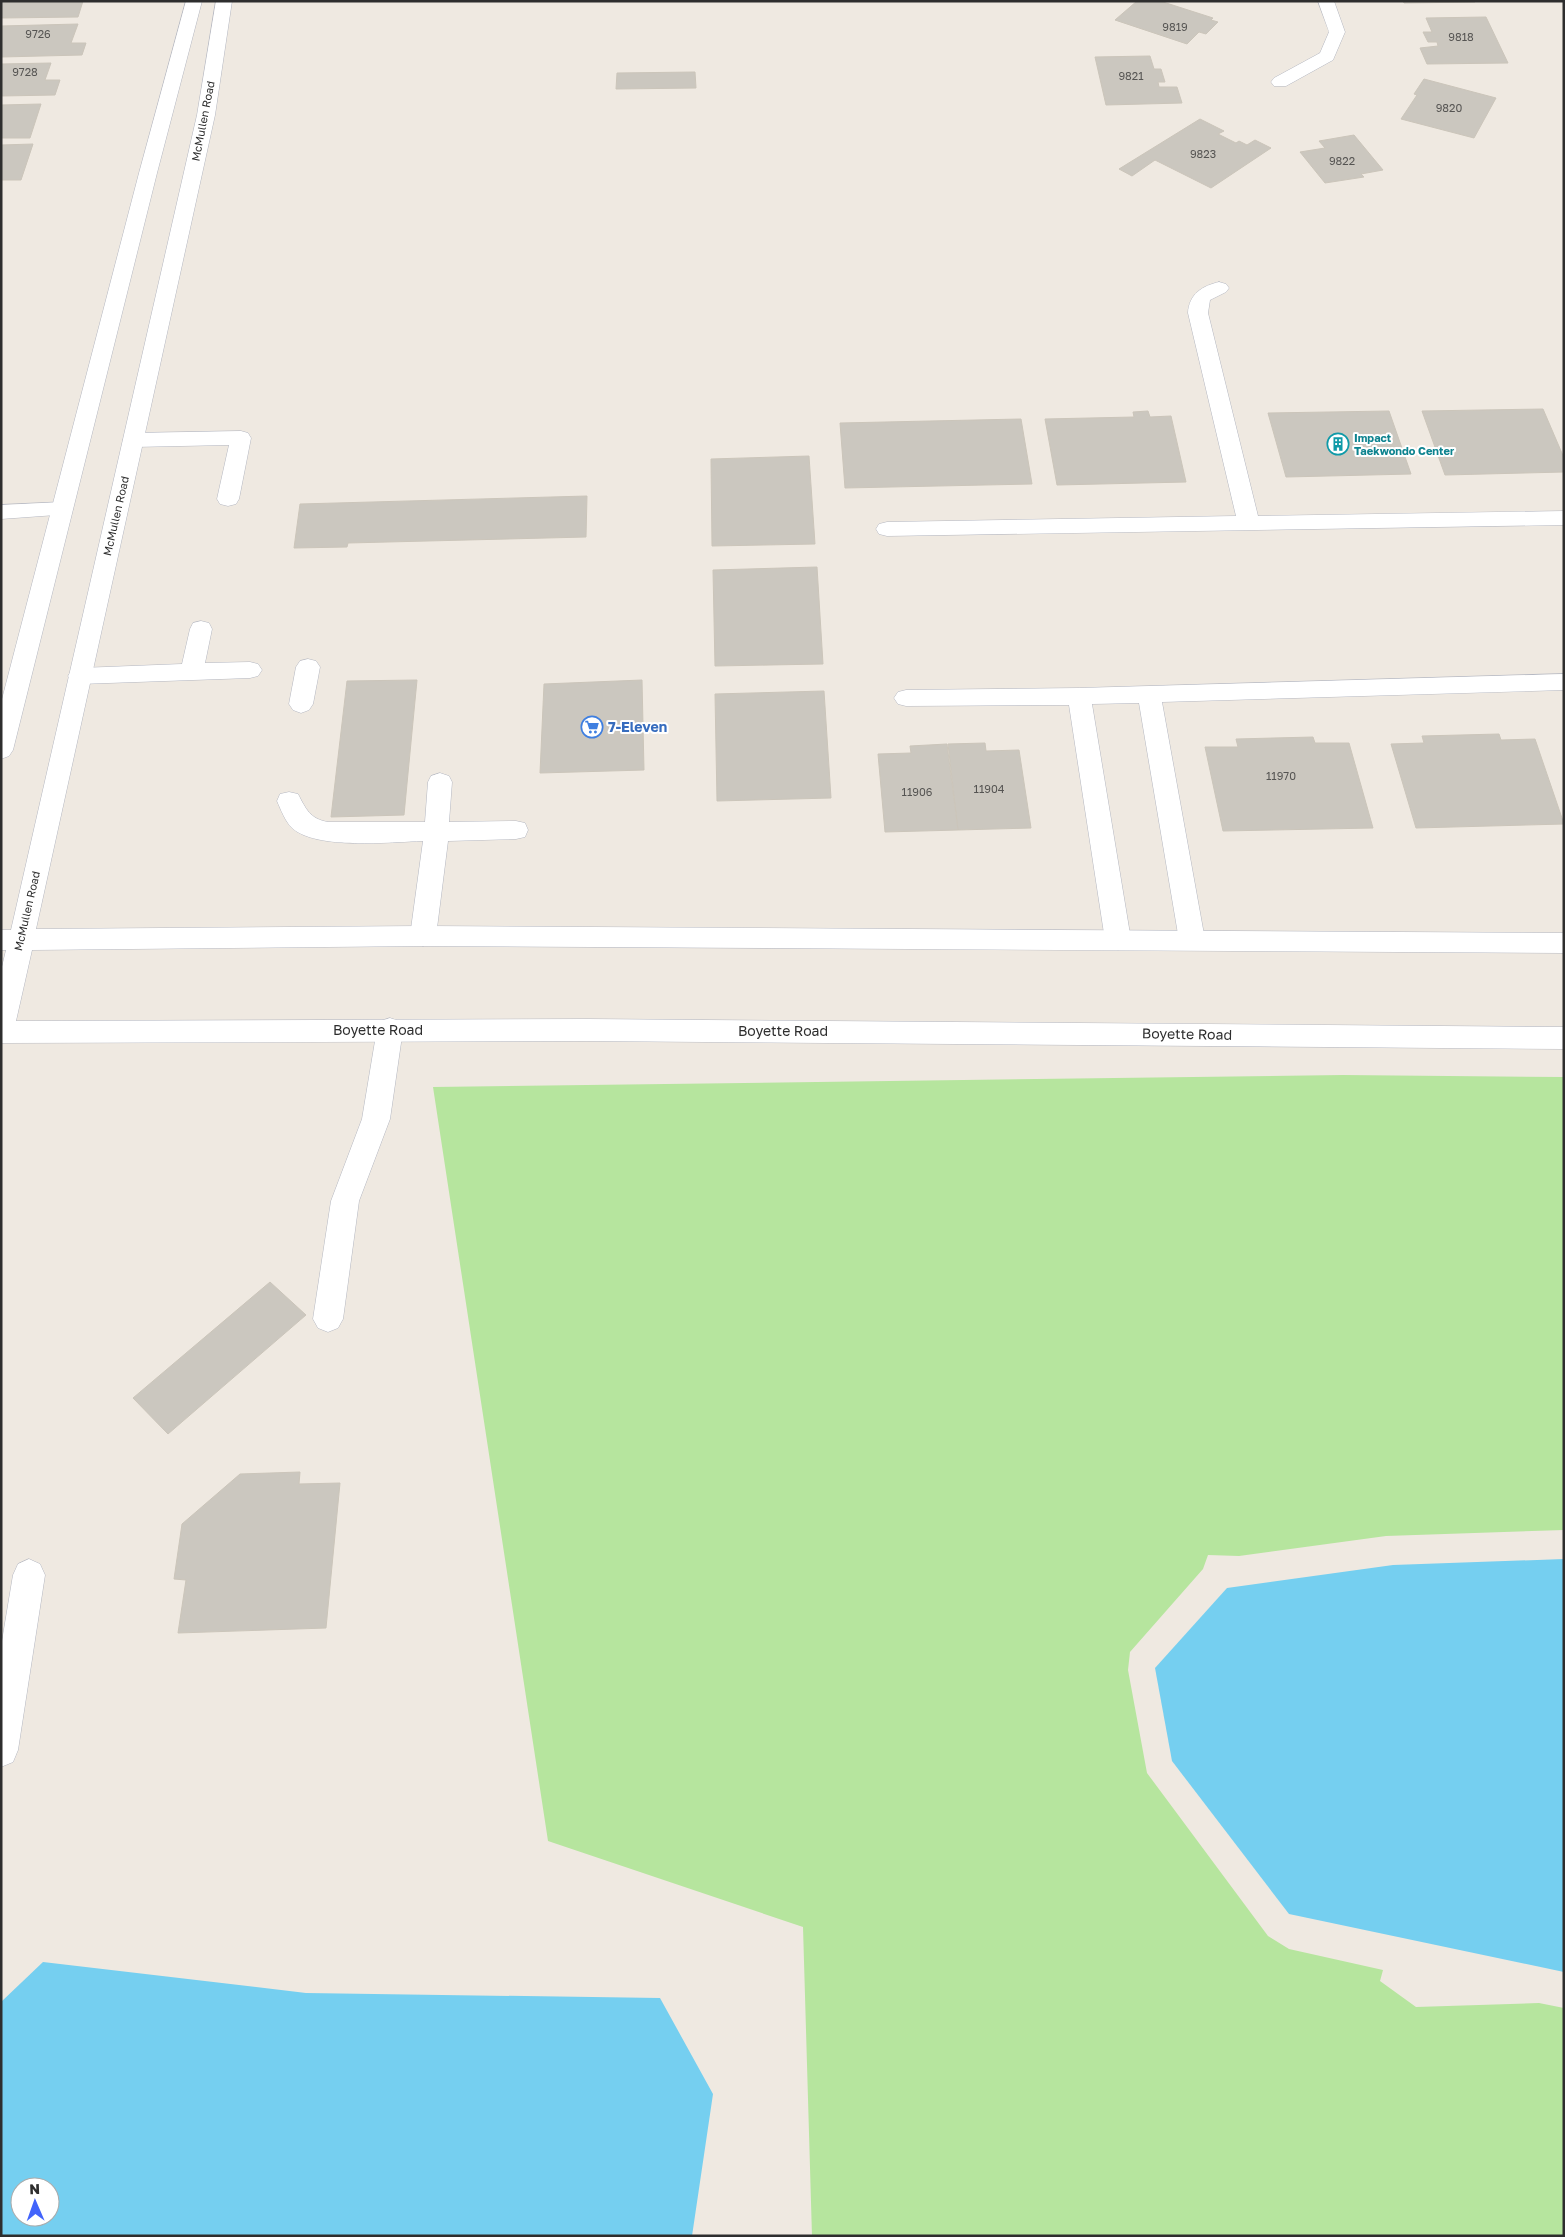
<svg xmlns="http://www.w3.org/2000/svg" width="1565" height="2237" viewBox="0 0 1565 2237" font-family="'Golos Text',sans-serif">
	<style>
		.green { fill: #b6e59e }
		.water { fill: #75cff0; fill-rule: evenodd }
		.building { fill: #cbc7bf; stroke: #cbc5ba }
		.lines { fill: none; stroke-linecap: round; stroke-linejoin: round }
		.lane-casing { stroke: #b4b7c1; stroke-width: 1 }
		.street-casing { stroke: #b4b7c1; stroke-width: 1 }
		.secondary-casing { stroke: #b4b7c1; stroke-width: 1 }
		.lane { fill: #fff; fill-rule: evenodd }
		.street { fill: #fff; fill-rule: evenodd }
		.secondary { fill: #fff; fill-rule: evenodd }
		.labels { text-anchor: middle; stroke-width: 4; stroke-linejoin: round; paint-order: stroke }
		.number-label { font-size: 11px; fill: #555452 }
		.far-street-label { font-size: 11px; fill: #2e2e2e; stroke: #fff }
		.far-culture-label { font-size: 11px; font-weight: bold; fill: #0d838f; stroke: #fff; text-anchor: start }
		.shop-label { font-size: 14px; font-weight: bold; fill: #366cbe; stroke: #fff; text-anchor: start }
		.street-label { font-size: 14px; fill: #2e2e2e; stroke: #fff }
	</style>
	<rect width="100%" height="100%" fill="#efe9e1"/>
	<polygon class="green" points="1343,1075 1564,1077 1564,1530 1386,1536 1239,1556 1208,1555 1203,1569 1130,1652 1128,1670 1147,1773 1268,1936 1289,1949 1383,1970 1380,1981 1416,2007 1539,2003 1564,2008 1564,2236 812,2236 803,1927 548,1841 433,1087"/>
	<g class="water">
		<polygon points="1564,1559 1564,1972 1289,1914 1172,1761 1155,1668 1227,1588 1393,1565"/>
		<path d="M 43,1962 L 306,1993 L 660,1998 L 713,2094 L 692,2236 L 1,2236 L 1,2002 ZM 20,2187 L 50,2187 L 50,2217 L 20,2217 Z"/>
	</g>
	<g class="building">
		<polygon points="1,1 83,1 78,17 1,18"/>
		<polygon points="1137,1 1160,1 1213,18 1211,20 1218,22 1206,34 1199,32 1187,44 1115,20"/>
		<polygon points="1403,1 1475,1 1475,2 1404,3"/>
		<polygon points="1486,17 1508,63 1427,64 1420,48 1438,46 1437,42 1428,42 1423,32 1432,32 1426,18"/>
		<polygon points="78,24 71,43 86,43 82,55 1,57 1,26"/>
		<polygon points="1150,56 1154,69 1161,69 1165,82 1158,82 1159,87 1177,87 1182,103 1106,105 1095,57"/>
		<polygon points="51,63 45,80 60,80 55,95 1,96 1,64"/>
		<polygon points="695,72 696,88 616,89 617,73"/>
		<polygon points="1424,79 1496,98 1474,138 1401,119 1417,95 1414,94"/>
		<polygon points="41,104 30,138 1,138 1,105"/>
		<polygon points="1200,119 1224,131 1218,134 1236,143 1239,141 1247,145 1255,140 1271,148 1211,188 1155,160 1132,176 1119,169"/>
		<polygon points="1354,135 1383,170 1361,174 1364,177 1325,183 1300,152 1325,148 1319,141"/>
		<polygon points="33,144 21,180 1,180 1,145"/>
		<polygon points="1543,409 1564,458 1564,472 1445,475 1422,411"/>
		<polygon points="1148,411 1150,417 1171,416 1186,482 1057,485 1045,419 1134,417 1133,412"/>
		<polygon points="1389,411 1411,474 1286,477 1268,413"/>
		<polygon points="1021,419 1032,484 845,488 840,423"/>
		<polygon points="809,456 815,544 712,546 711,459"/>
		<polygon points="587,496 586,537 348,543 347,547 294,548 300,504"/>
		<polygon points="817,567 823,664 715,666 713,570"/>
		<polygon points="417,680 404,815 331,817 347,681"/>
		<polygon points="642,680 644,770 540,773 544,684"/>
		<polygon points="824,691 831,798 717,801 715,694"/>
		<polygon points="1499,734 1501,740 1535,739 1564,824 1416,828 1391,744 1424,743 1422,736"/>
		<polygon points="1313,737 1315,743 1349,743 1373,828 1223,831 1205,747 1238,747 1236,739"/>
		<polygon points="985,743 986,751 1019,750 1031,828 958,830 948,744"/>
		<polygon points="947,744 958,830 885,832 878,754 911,753 910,746"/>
		<polygon points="270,1282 306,1315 168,1434 133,1398"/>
		<polygon points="300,1472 299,1484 340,1483 326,1628 178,1633 186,1580 174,1579 182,1524 240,1474"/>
	</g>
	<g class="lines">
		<g class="lane-casing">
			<g id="lane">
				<path d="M 1219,282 L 1226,284 L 1229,288 L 1226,292 L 1210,300 L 1208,313 L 1258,516 L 1564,511 L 1564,525 L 887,536 L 879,534 L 876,529 L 879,524 L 887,522 L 1236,516 L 1188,313 C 1189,294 1202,286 1219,282 Z"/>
				<polygon points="241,431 248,433 251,438 239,499 236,504 228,506 220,504 217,499 229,445 133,447 126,445 123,440 126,435 133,433"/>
				<polygon points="201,621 209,623 212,629 205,663 250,662 258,664 262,670 258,676 250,678 80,684 72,682 68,676 72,670 80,668 182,664 190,629 193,623"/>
				<polygon points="308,659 316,661 320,667 313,704 309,710 301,713 293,710 289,704 296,667 300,661"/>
				<polygon points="1564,674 1564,690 1162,702 1205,940 1201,947 1192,950 1183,947 1179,940 1139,703 1092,704 1131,940 1127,947 1118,950 1109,947 1105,940 1069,705 906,706 898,704 894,698 898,692 906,690 1079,688"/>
				<path d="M 440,773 L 449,776 L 452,782 L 449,822 L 516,821 L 525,823 L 528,830 L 525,837 L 516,839 L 448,841 L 436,936 L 432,943 L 423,946 L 414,943 L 410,936 L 423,841 C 391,842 316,850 292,828 C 285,821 281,810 277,801 L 280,794 L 289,792 L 298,794 C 306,809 310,819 328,822 L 425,822 L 428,782 L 431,776 Z"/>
				<polygon points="390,1018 399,1021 403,1029 390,1119 359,1201 343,1319 338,1328 328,1332 318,1328 313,1319 331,1201 362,1119 377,1029 381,1021"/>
				<polygon points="29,1559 40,1564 45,1575 18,1750 13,1762 1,1767 1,1647 13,1575 18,1564"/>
			</g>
		</g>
		<g class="street-casing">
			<g id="street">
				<polygon points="1318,1 1334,1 1345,32 1333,60 1286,86 1274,86 1271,82 1274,78 1320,53 1329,32"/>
				<polygon points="62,502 70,504 73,509 70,514 1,519 1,505"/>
			</g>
		</g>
		<g class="secondary-casing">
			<g id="secondary">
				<polygon points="186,1 202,1 157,173 13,750 9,756 1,759 1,703 139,173"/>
				<polygon points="216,1 232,1 215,115 36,929 423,926 1564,933 1564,953 423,946 32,950 16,1021 587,1019 1564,1027 1564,1049 587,1041 1,1043 1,971 6,950 1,950 1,930 11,930 197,115"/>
			</g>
		</g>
		<use href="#lane" class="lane"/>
		<use href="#street" class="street"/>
		<use href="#secondary" class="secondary"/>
	</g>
	<defs>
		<g id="building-ring" transform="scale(1.125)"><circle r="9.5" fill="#fff" stroke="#0f9aa8" stroke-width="1.5"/><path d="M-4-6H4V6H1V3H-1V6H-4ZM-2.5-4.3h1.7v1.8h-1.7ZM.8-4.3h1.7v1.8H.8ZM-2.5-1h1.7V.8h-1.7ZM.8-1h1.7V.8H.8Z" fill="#0f9aa8"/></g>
		<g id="supermarket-ring" transform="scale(1.125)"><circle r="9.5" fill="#fff" stroke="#3f7fe0" stroke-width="1.5"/><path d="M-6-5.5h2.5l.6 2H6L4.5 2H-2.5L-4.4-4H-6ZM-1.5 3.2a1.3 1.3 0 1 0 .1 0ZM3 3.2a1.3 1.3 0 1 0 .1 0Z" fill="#3f7fe0"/></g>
	</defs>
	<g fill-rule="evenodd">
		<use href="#building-ring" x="1338" y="444"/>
		<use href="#supermarket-ring" x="592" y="727"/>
	</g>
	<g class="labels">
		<g class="number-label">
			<text x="1175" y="31">9819</text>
			<text x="38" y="38">9726</text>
			<text x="1461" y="41">9818</text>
			<text x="25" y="76">9728</text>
			<text x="1131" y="80">9821</text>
			<text x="1449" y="112">9820</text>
			<text x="1203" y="158">9823</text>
			<text x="1342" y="165">9822</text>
			<text x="1281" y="780">11970</text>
			<text x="989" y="793">11904</text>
			<text x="917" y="796">11906</text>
		</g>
		<g class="far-street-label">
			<text transform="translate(203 121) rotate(-79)" y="4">McMullen Road</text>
			<text transform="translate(116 516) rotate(-77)" y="4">McMullen Road</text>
			<text transform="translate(27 911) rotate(-77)" y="4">McMullen Road</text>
		</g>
		<g class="far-culture-label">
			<text x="1354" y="442">Impact<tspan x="1354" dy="13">Taekwondo Center</tspan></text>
		</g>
		<g class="shop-label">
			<text x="608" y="732">7-Eleven</text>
		</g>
		<g class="street-label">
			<text x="378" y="1035">Boyette Road</text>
			<text x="783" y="1036">Boyette Road</text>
			<text transform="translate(1187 1034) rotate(1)" y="5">Boyette Road</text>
		</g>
	</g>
	<rect width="1565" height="2237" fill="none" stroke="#2e2e2e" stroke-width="5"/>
	<g transform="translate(35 2202) rotate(358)"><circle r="24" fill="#ffffff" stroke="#ababab"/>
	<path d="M0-4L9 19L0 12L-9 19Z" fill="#4264fb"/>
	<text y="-8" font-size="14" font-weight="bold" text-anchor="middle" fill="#2e2e2e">N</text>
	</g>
</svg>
